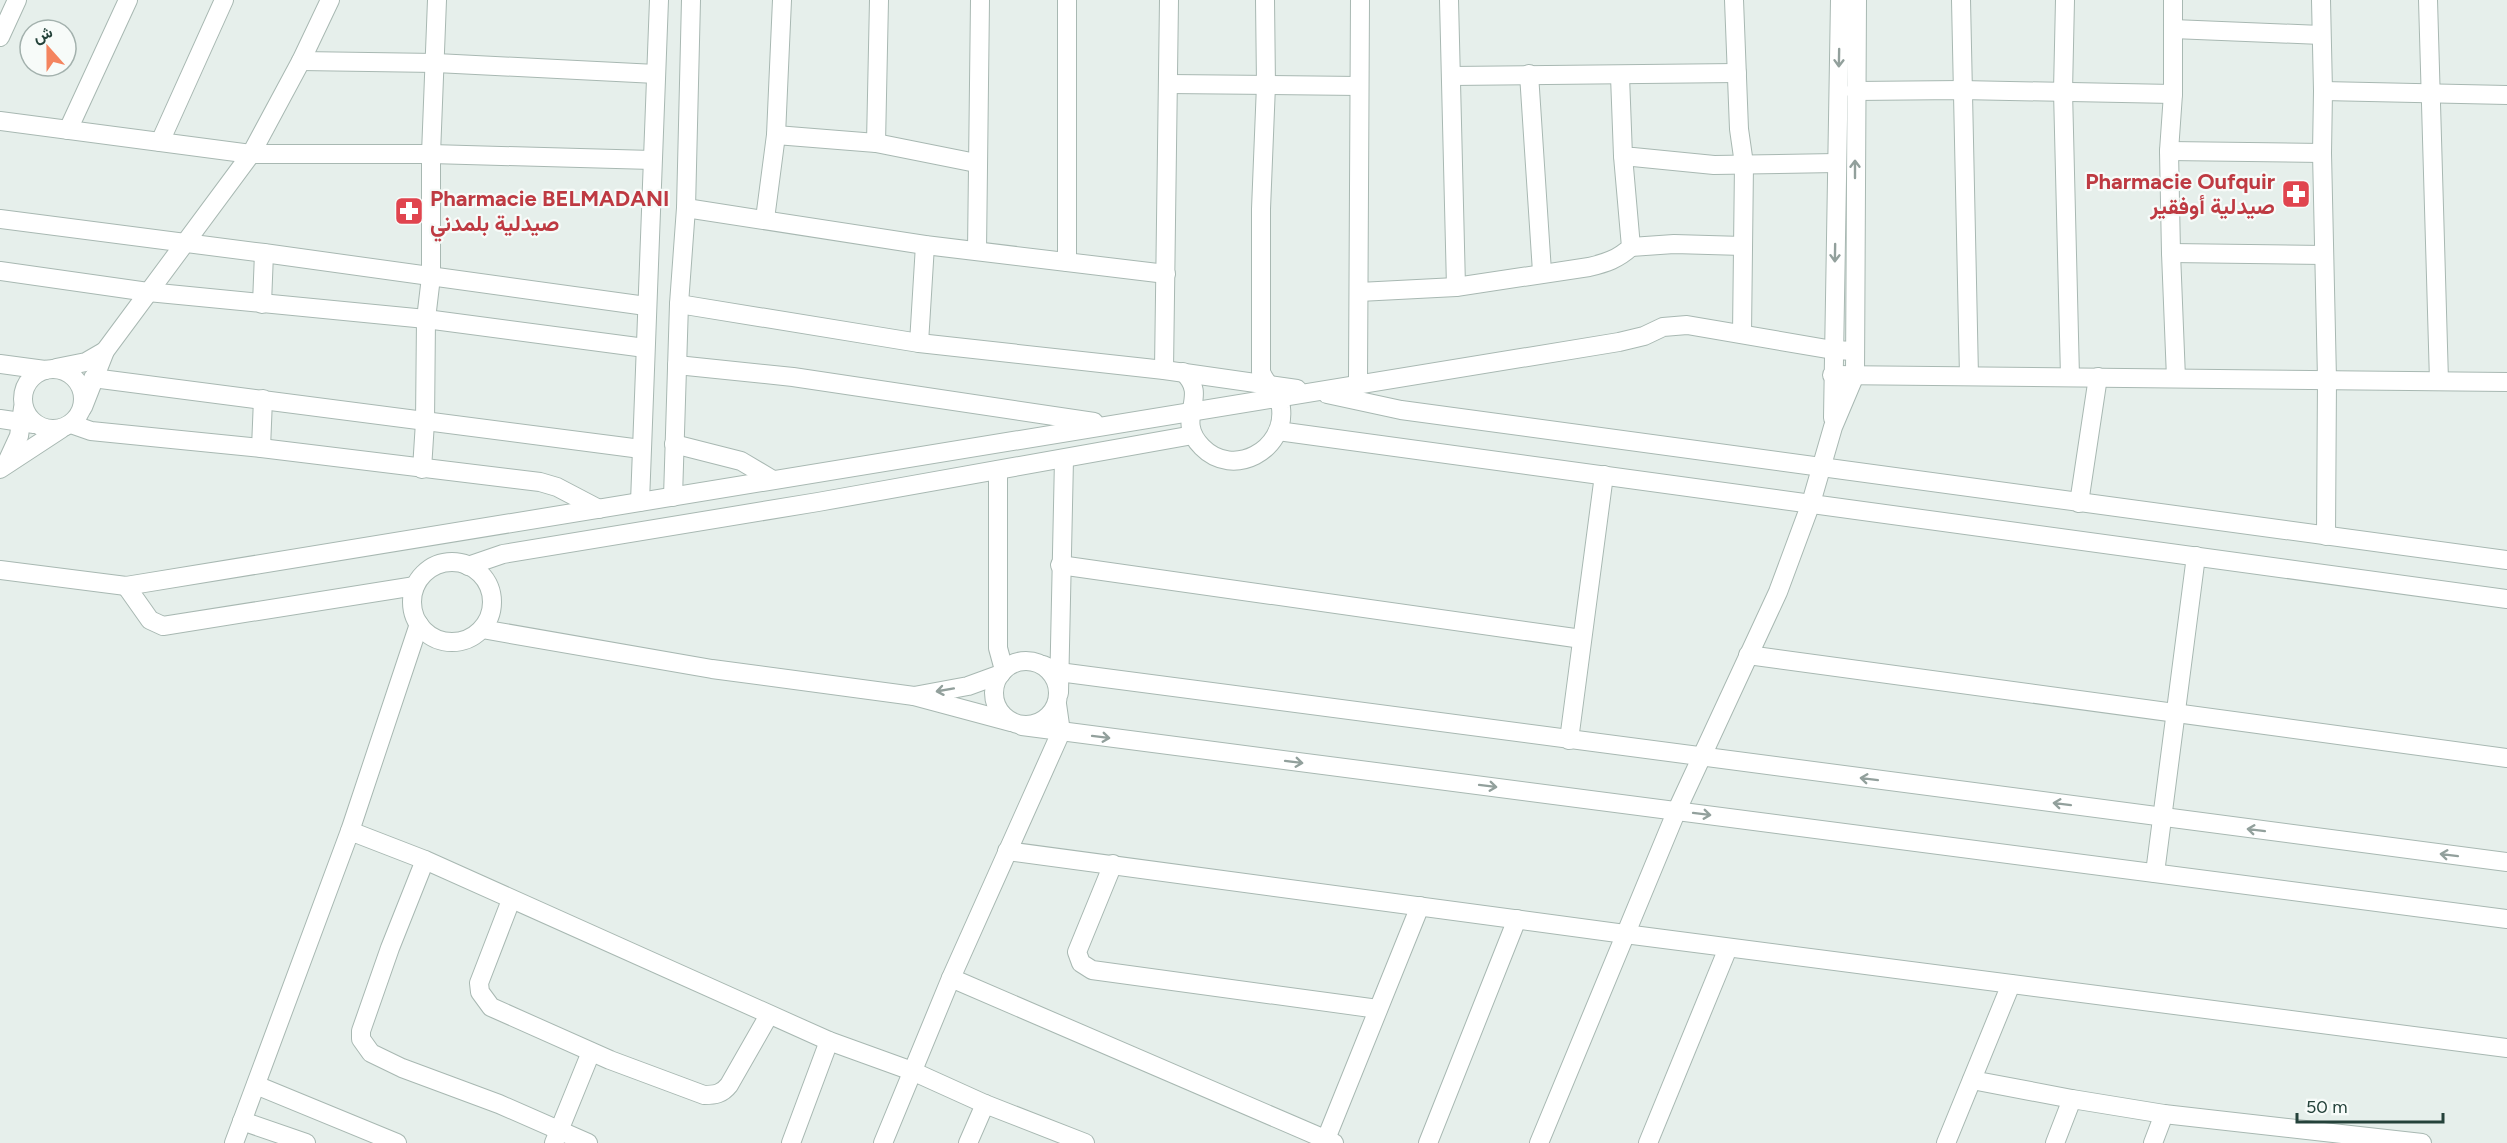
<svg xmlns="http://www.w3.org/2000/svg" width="2507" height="1143" viewBox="0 0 2507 1143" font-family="Figtree,Vazirmatn,sans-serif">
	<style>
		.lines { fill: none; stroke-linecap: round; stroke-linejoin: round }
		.street-casing { stroke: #a8b8b2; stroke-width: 20 }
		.street { stroke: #fff; stroke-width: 18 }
		.oneway { stroke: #92a09c }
		.labels { text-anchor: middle; stroke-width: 4.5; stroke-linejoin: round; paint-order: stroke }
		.health-label { font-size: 22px; font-weight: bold; fill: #be3a42; stroke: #f7fbf9; text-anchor: end }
	</style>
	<rect width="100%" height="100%" fill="#e6efeb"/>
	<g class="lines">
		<g class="street-casing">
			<g id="street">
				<polyline points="1067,0 1067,262"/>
				<polyline points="1449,0 1456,287"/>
				<polyline points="1734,0 1739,129 1744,164 1742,334"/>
				<polyline points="1961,0 1969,376"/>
				<polyline points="2065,0 2063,91 2070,377"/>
				<polyline points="2173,0 2173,94 2169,151 2171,253 2176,378"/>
				<polyline points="2321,0 2323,91 2322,153 2327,379 2326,536"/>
				<polyline points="2428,0 2439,381"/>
				<polyline points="2173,29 2321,35"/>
				<polyline points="0,37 17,0"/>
				<polyline points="301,61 436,63 656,74"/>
				<polyline points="1529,74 1542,272"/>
				<polyline points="1451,76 1737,73"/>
				<polyline points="1620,76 1623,156 1714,165 1836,163"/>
				<polyline points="1169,84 1359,86"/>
				<polyline points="1855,91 1961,90 2173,94"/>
				<polyline points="2323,91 2507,95"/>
				<polyline points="0,121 251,154 431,154 652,160"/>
				<polyline points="68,130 128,0"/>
				<polyline points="776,135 876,143 976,163"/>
				<polyline points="160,142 224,0"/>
				<polyline points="876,143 879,0"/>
				<polyline points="2169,151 2322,153"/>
				<polyline points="686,208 925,245 1166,274"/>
				<polyline points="0,219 264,253 646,306"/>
				<polyline points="765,219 776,135 782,0"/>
				<polyline points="1631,247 1674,244 1743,246"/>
				<polyline points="977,251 980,0"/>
				<polyline points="2171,253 2324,255"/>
				<polyline points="0,271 148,292 426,319 645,348"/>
				<path d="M 1359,292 L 1456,287 L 1589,267 C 1606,263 1618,259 1631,247 L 1623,156"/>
				<polyline points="262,304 264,253"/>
				<polyline points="679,304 919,343 1164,370 1297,389"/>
				<polyline points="919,343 925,245"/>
				<polyline points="0,364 45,370"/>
				<polyline points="677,365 793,377 1094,422"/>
				<polyline points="56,368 86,362 105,351"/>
				<circle cx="53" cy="399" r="30"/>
				<polyline points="1164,370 1169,0"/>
				<path d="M 1183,372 C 1211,397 1173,418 1202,447 C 1233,479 1286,450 1281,408 C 1280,395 1266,385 1261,372 L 1261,209 L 1266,85 L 1265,0"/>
				<polyline points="1832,375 2507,382"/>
				<polyline points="93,378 641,449"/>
				<polyline points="1358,378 1360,0"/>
				<polyline points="1327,394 1401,410 2507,560"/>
				<polyline points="83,407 105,351 251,154 301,61 330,0"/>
				<polyline points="1833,418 1840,0"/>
				<polyline points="0,419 34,424"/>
				<polyline points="71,424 91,431 261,448 540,482 557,487 599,509"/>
				<polyline points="1278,431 2507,599"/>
				<polyline points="674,444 741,461 773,480"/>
				<polyline points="261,448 263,399"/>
				<polyline points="7,462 19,436 23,408"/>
				<polyline points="0,469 61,429"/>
				<polyline points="422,469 425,422 426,319 431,277 431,154 437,0"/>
				<polyline points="998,470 998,648 1004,670"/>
				<polyline points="673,497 679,304 686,208 691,0"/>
				<polyline points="640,502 659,0"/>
				<polyline points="2079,503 2098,377"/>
				<circle cx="452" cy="602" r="40"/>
				<polyline points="1060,565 1582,639"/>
				<polyline points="468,566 503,554 818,502 1193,435"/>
				<polyline points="0,570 126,586 1619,342 1644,336 1663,327 1687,325 1833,350 1855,351"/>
				<polyline points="126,586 150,620 163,626 415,586"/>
				<polyline points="482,629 712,669 914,696"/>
				<polyline points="1748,655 2507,758"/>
				<circle cx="1026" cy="693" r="32"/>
				<polyline points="1043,665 1059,672 2507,862"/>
				<polyline points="1001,674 968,686 914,696 1011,722"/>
				<polyline points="1059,693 1064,459"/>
				<polyline points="1022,726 2507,919"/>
				<polyline points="1569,740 1604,475"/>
				<polyline points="350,831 419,624"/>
				<polyline points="1007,851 1625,934 2507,1048"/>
				<polyline points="425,860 390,948 361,1031 361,1039 371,1053 402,1068 499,1104 588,1143"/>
				<polyline points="1113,864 1077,952 1081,963 1092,970 1378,1009"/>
				<polyline points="2155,873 2196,556"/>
				<path d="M 511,900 L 479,983 L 480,992 L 491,1007 L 610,1060 L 704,1095 C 715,1095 722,1094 729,1085 L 769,1015"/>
				<polyline points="951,978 1334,1143"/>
				<polyline points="1972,1080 2072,1099"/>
				<polyline points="256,1085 397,1143"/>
				<polyline points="242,1121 306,1143"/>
				<polyline points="1326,1139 1420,906"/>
				<polyline points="234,1143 350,831 425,860 829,1041 912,1071 985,1104 1085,1143"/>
				<polyline points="554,1143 591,1052"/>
				<polyline points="791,1143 829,1041"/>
				<polyline points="883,1143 951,978 1061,732 1057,704"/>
				<polyline points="968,1143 985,1104"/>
				<polyline points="1428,1143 1517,919"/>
				<polyline points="1539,1143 1677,810 1778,592 1811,503 1833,427 1855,375 1857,0"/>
				<polyline points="1648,1143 1728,948"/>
				<polyline points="1946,1143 2011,984"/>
				<polyline points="2055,1143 2072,1099 2164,1114 2422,1143"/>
				<polyline points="2153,1143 2164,1114"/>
			</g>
		</g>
		<use href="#street" class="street"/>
	</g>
	<defs><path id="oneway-shaft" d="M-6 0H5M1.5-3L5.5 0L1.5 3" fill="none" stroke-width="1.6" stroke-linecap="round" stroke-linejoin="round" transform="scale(1.5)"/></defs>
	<g class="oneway">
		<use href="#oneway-shaft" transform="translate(1839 58) rotate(91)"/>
		<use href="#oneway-shaft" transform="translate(1855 169) rotate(-90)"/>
		<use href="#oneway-shaft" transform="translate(1835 253) rotate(91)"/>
		<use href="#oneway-shaft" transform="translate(945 690) rotate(170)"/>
		<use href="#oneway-shaft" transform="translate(1101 737) rotate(7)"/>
		<use href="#oneway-shaft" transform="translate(1294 762) rotate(7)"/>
		<use href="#oneway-shaft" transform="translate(1869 779) rotate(-173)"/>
		<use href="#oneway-shaft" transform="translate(1488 786) rotate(7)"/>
		<use href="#oneway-shaft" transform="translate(2062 804) rotate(-173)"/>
		<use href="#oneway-shaft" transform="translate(1702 814) rotate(7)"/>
		<use href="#oneway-shaft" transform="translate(2256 830) rotate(-173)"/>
		<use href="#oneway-shaft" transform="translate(2449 855) rotate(-173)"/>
	</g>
	<defs>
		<g id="pharmacy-square" transform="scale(1.5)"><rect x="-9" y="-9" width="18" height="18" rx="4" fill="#e0444e" stroke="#f7fbf9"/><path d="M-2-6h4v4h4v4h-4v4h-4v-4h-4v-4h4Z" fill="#fff"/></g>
	</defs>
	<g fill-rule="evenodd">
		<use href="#pharmacy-square" x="2296" y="194"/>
		<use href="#pharmacy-square" x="409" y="211"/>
	</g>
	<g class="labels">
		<g class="health-label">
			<text x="2275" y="189">Pharmacie Oufquir<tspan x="2275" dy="25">صيدلية أوفقير</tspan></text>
			<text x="430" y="206" text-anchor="start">Pharmacie BELMADANI<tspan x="430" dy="25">صيدلية بلمدني</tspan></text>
		</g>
	</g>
	<g transform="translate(48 48) rotate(339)"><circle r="28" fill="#f7fbf9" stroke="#a3b1ad" stroke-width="1.5"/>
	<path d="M0-4.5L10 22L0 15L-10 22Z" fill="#f4845f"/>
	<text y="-9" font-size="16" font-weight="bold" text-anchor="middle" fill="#24423a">ش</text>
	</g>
	<path d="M2297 1113v9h146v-9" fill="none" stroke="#24423a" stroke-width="3"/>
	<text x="2306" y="1113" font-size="18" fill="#24423a" stroke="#f7fbf9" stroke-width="4.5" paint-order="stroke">50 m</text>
</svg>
